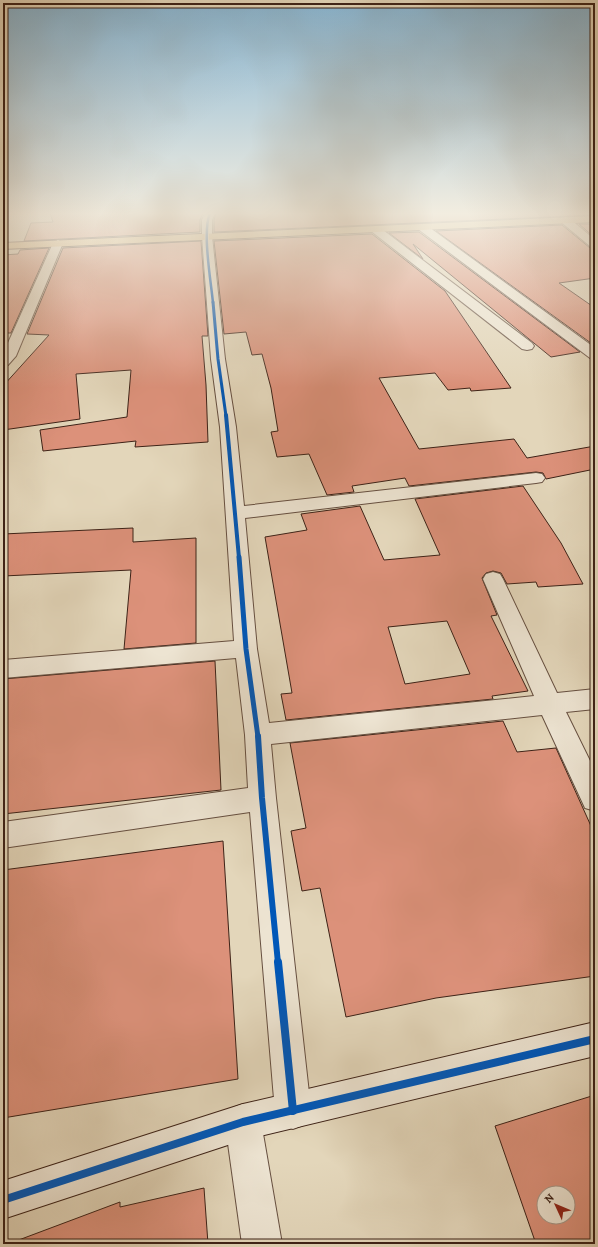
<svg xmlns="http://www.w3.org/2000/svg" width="598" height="1247" viewBox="0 0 598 1247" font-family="Alegreya,serif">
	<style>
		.building { fill: #dc917a; stroke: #3d2217; fill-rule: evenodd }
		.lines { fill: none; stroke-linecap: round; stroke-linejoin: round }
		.street-casing { stroke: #664f40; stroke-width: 2 }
		.secondary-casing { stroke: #3d2217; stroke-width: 2 }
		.primary-casing { stroke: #3d2217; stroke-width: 2 }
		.street { fill: #ede4d2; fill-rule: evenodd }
		.secondary { fill: #ede4d2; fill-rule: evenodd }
		.primary { fill: #e2bb7d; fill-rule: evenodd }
		.cycleway-far5-casing { stroke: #ede4d2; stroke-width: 4 }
		.cycleway-far4-casing { stroke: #ede4d2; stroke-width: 4.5 }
		.cycleway-far3-casing { stroke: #ede4d2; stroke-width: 6 }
		.cycleway-far2-casing { stroke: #ede4d2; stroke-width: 8 }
		.cycleway-far1-casing { stroke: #ede4d2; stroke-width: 9 }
		.cycleway-casing { stroke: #ede4d2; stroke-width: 10 }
		.cycleway-far5 { stroke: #0057b8; stroke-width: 2.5 }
		.cycleway-far4 { stroke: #0057b8; stroke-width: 3 }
		.cycleway-far3 { stroke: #0057b8; stroke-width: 4 }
		.cycleway-far2 { stroke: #0057b8; stroke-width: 5 }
		.cycleway-far1 { stroke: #0057b8; stroke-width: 6 }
		.cycleway { stroke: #0057b8; stroke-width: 8 }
	</style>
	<rect width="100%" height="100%" fill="#e3d6ba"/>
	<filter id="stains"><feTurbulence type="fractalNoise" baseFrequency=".005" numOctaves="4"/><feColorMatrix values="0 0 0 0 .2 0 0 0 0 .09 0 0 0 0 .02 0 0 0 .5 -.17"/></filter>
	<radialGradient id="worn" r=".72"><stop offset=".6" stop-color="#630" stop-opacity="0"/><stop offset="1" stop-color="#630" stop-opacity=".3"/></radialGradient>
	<g class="building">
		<polygon points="50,213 203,213 200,220 200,232 24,241 31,223 53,222"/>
		<polygon points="216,213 595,213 595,215 214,232 214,220"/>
		<polygon points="579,224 595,224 595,238"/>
		<polygon points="562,225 590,248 595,249 595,278 559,283 595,308 595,346 436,231"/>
		<polygon points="419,232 580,352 551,357 413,244 423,259 389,233"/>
		<polygon points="372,234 445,291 511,388 471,391 470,388 448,390 435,373 379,378 419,449 514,439 527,458 595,446 595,469 546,479 543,473 536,472 409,486 405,478 352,486 354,492 327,495 309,454 277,457 271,432 278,431 271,388 262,354 252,355 246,332 224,334 214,241"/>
		<polygon points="201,241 208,336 202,336 206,385 208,442 135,447 136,441 43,451 40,430 127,417 131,370 76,374 80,419 3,430 3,386 49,335 27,334 63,248"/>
		<polygon points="49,248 11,333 3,333 3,255 18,254 20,250"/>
		<path d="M 523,486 L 561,543 L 583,584 L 538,587 L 536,582 L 507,584 L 501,573 L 493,571 L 486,573 L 482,578 L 497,615 L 491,616 L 528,691 L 492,696 L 493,699 L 286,720 L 281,694 L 292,693 L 265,537 L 307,530 L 301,514 L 360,506 L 384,560 L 440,555 L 415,499 ZM 447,621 L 470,674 L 405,684 L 388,627 Z"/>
		<polygon points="133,528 133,542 196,538 196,643 124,649 131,570 3,576 3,534"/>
		<polygon points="215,661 221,790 3,814 3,679"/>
		<polygon points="503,721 517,752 556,748 595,835 595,976 436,998 346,1017 320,888 302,891 291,831 306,828 290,743"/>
		<polygon points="223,841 238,1079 3,1118 3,870"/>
		<path d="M 595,1095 L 595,1244 L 536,1244 L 495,1126 ZM 544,1193 L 568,1193 L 568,1217 L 544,1217 Z"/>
		<polygon points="204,1188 208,1244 16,1244 16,1241 120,1202 120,1207"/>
	</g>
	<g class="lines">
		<g class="street-casing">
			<g id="street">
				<polygon points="205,213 215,213 212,220 212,236 225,359 236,427 244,506 536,473 542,474 545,478 542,482 536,483 245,518 257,649 269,723 534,696 483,579 486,574 493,572 500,574 503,579 557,693 595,689 595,709 566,712 595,771 595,811 585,808 542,715 271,744 276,798 311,1111 306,1124 293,1129 280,1124 275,1111 250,812 3,848 3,822 248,788 245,735 236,658 3,678 3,660 234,641 220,427 211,359 202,236 202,220"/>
				<polygon points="565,217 569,218 595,240 595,248 591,247 561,222 560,220"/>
				<polygon points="422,224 426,225 595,348 595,359 590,358 418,229 417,227"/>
				<polygon points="375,226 379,227 532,343 534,346 532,349 527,350 522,349 371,231 370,229"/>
				<polygon points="58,240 63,243 16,356 8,365 3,366 3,354 53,243"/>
				<polygon points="243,1104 256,1109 261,1122 282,1244 242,1244 225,1122 230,1109"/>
			</g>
		</g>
		<g class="secondary-casing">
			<polygon id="secondary" points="595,1022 595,1056 243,1140 3,1219 3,1181 243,1104"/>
		</g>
		<g class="primary-casing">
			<polygon id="primary" points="595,216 595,222 3,249 3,243"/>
		</g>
		<use href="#street" class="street"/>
		<use href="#secondary" class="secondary"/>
		<use href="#primary" class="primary"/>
		<g class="cycleway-far5-casing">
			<path id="cycleway-far5" d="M 210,213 C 202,232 211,281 213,303"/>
		</g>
		<g class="cycleway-far4-casing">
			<polyline id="cycleway-far4" points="213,302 218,359 226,416"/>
		</g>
		<g class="cycleway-far3-casing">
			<polyline id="cycleway-far3" points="226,415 239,558"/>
		</g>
		<g class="cycleway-far2-casing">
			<polyline id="cycleway-far2" points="239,557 246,649 258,737"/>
		</g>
		<g class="cycleway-far1-casing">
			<polyline id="cycleway-far1" points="258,736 262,798 278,963"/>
		</g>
		<g class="cycleway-casing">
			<g id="cycleway">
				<polyline points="278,962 293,1111"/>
				<polyline points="3,1200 243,1122 595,1039"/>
			</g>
		</g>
		<use href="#cycleway-far5" class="cycleway-far5"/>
		<use href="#cycleway-far4" class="cycleway-far4"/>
		<use href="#cycleway-far3" class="cycleway-far3"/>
		<use href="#cycleway-far2" class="cycleway-far2"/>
		<use href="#cycleway-far1" class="cycleway-far1"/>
		<use href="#cycleway" class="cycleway"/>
	</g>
	<linearGradient id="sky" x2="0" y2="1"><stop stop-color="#87b6d4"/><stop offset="0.55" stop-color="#f2ede0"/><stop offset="1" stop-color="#f2ede0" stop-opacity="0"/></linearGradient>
	<rect width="598" height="388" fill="url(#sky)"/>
	<rect width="598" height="1247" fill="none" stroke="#e3d6ba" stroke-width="16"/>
	<rect x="4" y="4" width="590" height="1239" fill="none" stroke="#3d2217" stroke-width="2"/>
	<rect x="8" y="8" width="582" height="1231" fill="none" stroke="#3d2217"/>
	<g transform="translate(556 1205) rotate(314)"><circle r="19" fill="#ede4d2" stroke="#a79687"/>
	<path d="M0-3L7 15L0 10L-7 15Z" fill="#8f2418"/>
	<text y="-6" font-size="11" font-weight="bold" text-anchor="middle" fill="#3d2217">N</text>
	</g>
	<rect width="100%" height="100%" filter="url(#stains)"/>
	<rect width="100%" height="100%" fill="url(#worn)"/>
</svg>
